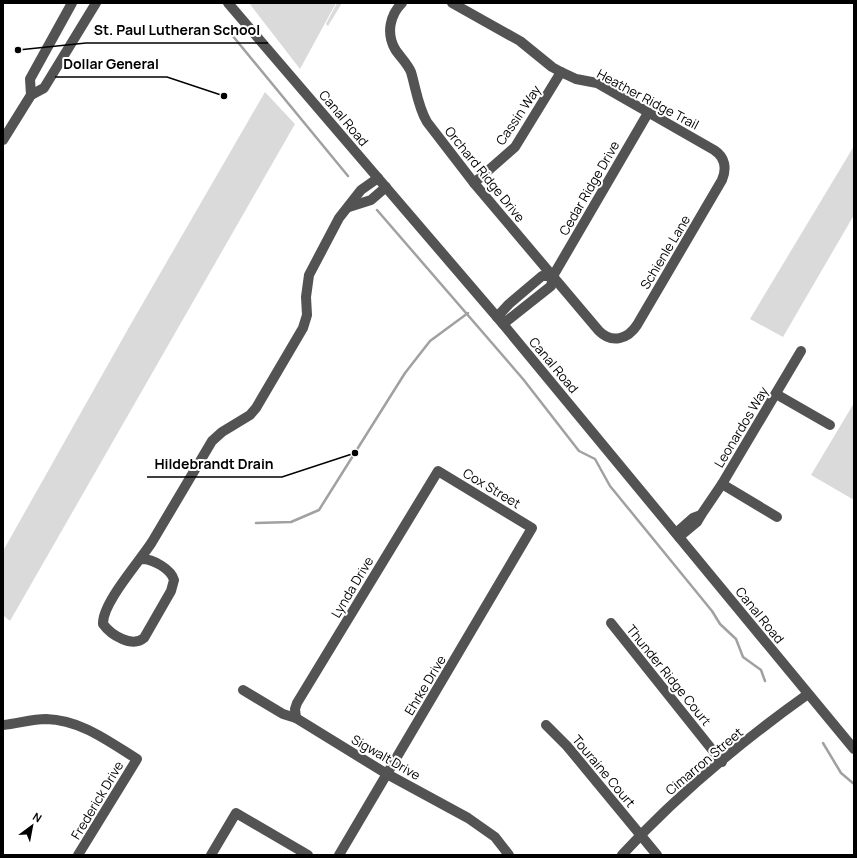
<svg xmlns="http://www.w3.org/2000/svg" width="857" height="858" viewBox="0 0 857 858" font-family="Manrope,sans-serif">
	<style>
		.green { fill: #dadada }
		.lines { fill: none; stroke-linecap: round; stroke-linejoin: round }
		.stream { stroke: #a1a1a1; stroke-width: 2.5 }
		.minor { stroke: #535353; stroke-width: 10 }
		.labels { text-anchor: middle; stroke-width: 4; stroke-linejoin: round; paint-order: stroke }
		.street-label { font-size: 13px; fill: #000; stroke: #fff }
		.leader { fill: none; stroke: #000; stroke-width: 1.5 }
		.callout-dot { fill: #000; stroke: #fff; stroke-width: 1.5 }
		.callout-label { font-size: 14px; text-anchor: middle; font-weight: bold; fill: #000; stroke: #fff; stroke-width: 4; stroke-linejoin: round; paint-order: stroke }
	</style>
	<rect width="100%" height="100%" fill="#fff"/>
	<g class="green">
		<polygon points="249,3 336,3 300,69"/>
		<polygon points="337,3 342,3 328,26 326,24"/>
		<polygon points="265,92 295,124 10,621 3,615 3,551 128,329"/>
		<polygon points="854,146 854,215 783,337 750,319"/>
		<polygon points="854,403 854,500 811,475"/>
	</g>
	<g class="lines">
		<g class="stream">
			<polyline points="232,35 348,176"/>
			<polyline points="377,210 523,379 579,451 595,459 610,486 712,611 720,624 736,639 743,657 761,670 765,681"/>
			<polyline points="256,523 291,522 319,510 405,373 430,341 468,313"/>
			<polyline points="823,743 841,773 854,784"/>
		</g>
		<g class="minor">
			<polyline points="228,3 503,324 854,749"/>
			<path d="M 402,3 C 390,15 386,33 395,49 C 400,57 407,63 411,72 C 416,89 418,107 427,122 L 474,183 L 599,331 C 612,344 628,339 637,325 L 722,180 C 727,168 725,157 714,150 L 597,83 L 576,79 L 561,72 L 552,67 L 520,41 L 452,3"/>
			<polyline points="31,95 44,88 96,3"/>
			<polyline points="3,140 31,95 30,79 72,3"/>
			<polyline points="474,183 515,147 561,72"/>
			<polyline points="349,207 371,200 386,187"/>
			<polyline points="553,276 648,113"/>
			<polyline points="497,317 509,304 542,276 553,276 551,286 503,324"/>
			<polyline points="776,394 830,425"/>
			<polyline points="722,484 777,517"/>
			<polyline points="701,515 722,484 801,351"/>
			<polyline points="676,533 693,518 701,515 697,522 679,537"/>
			<path d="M 142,559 C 153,559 171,569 174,580 L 171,591 L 144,638 C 132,648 111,635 103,624 C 102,603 140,561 152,542 L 212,441 L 222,432 L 250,415 L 256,408 L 303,328 L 307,315 L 306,297 L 309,275 L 339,218 L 361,190 L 378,178"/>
			<polyline points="611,623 722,762"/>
			<polyline points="243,690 283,714 296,718 387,774 468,818 495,837 509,855"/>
			<polyline points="296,718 295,709 297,703 438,471 532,528 339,855"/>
			<path d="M 3,725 C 17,724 31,719 46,719 C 81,720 108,741 137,759 L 78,855"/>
			<polyline points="546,725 567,746 657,855"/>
			<polyline points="211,855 236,813 308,855"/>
			<path d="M 622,855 C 677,795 742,741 808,694"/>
		</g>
	</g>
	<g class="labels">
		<g class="street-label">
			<text transform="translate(648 99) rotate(28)" y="5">Heather Ridge Trail</text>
			<text transform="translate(518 115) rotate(-56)" y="5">Cassin Way</text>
			<text transform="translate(344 118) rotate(50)" y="5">Canal Road</text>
			<text transform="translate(485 174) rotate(51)" y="5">Orchard Ridge Drive</text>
			<text transform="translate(589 188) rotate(-60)" y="5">Cedar Ridge Drive</text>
			<text transform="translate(665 252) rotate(-59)" y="5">Schienle Lane</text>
			<text transform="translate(554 365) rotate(50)" y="5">Canal Road</text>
			<text transform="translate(741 427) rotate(-59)" y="5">Leonardos Way</text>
			<text transform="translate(492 488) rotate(31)" y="5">Cox Street</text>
			<text transform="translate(352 587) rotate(-59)" y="5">Lynda Drive</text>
			<text transform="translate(760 615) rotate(51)" y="5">Canal Road</text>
			<text transform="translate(669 675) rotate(51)" y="5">Thunder Ridge Court</text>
			<text transform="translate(425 685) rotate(-59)" y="5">Ehrke Drive</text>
			<text transform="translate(386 757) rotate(30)" y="5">Sigwalt Drive</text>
			<text transform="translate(704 761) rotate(-40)" y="5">Cimarron Street</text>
			<text transform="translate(604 771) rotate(50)" y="5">Touraine Court</text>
			<text transform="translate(97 800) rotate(-59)" y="5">Frederick Drive</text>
		</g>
	</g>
	<path class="leader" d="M18 50L86 43H268M224 96L167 77H55M355 453L282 477H147"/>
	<g class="callout-dot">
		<circle cx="18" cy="50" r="4"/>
		<circle cx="224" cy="96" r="4"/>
		<circle cx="355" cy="453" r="4"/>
	</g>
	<g class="callout-label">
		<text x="177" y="35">St. Paul Lutheran School</text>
		<text x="111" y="69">Dollar General</text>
		<text x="214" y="469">Hildebrandt Drain</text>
	</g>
	<rect width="857" height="858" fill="none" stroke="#000000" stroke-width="8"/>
	<g transform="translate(32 826) rotate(32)" stroke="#ffffff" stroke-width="3" paint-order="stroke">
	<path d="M0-3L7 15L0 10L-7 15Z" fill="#000000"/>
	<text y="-6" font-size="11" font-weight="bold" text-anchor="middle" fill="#000000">N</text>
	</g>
</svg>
